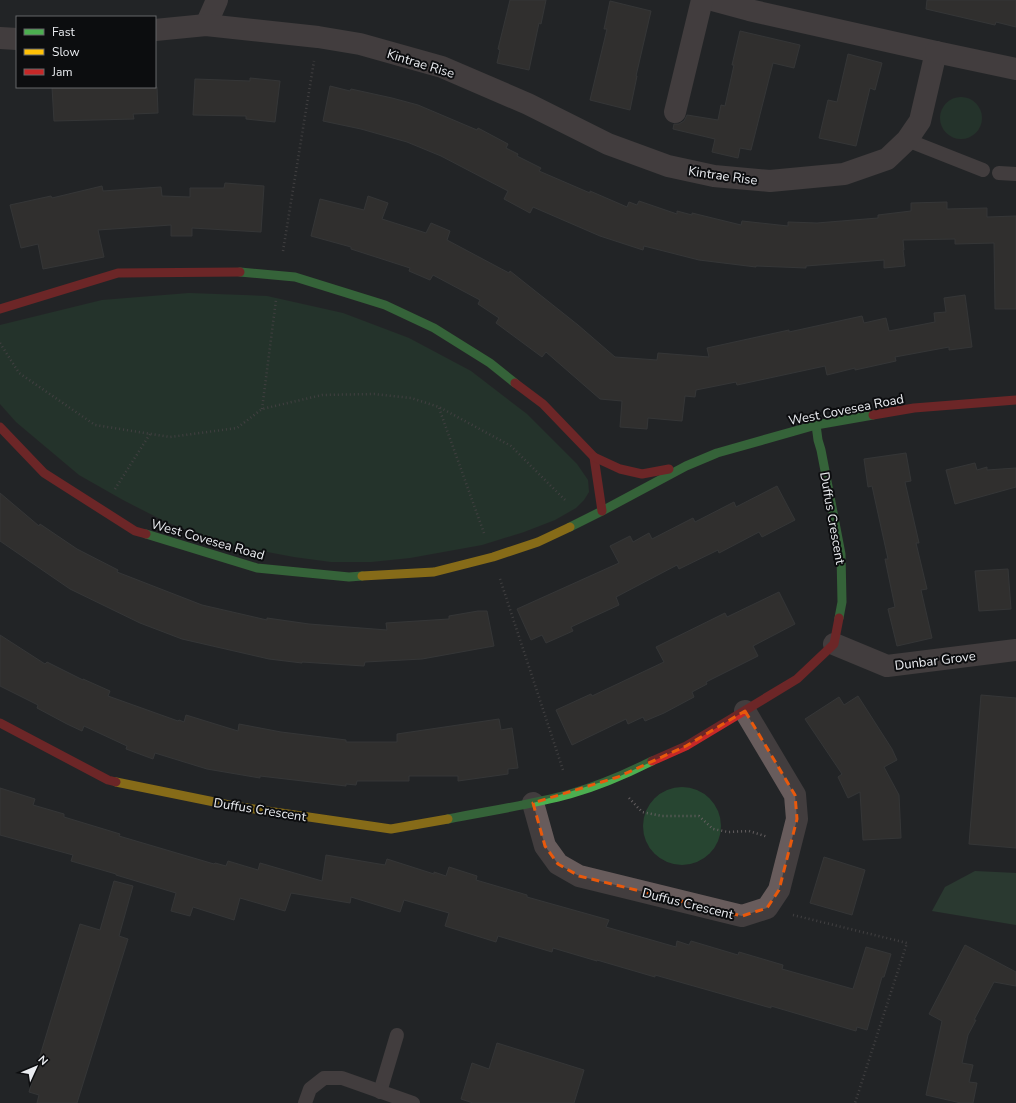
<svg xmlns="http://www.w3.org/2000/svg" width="1016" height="1103" viewBox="0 0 1016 1103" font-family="'Nunito Sans',sans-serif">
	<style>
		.green { fill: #274531 }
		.forest { fill: #33533d }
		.building { fill: #403d38; stroke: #4b4b4b }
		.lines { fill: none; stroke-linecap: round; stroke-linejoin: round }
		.path { stroke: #656061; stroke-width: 2.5; stroke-dasharray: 1 3; stroke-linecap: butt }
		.lane { stroke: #685c5c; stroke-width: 14 }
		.street { stroke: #685c5c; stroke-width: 22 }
		.fast { stroke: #4caf50; stroke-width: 9 }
		.slow { stroke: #ffc107; stroke-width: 9 }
		.jam { stroke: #c62828; stroke-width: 9 }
		.marked { fill: none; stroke: #e8590c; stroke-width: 3; stroke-dasharray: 8 5; stroke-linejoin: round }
		.labels { text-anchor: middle; stroke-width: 4; stroke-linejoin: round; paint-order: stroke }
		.street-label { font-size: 13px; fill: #eaecf0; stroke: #0c0d0f }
	</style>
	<rect width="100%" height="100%" fill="#232527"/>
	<g class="green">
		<circle cx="961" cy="118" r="21"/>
		<polygon points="189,293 267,296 343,313 409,338 471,371 527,414 577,464 588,480 589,492 584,500 576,508 555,520 524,532 482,545 410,558 371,562 331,562 294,557 251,549 210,539 166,522 123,500 79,475 16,422 0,404 0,325 102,300"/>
		<circle cx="682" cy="826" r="39"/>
	</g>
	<polygon class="forest" points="975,871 1016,873 1016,925 932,911 945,887"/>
	<g class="building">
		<polygon points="510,0 546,0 541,24 539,23 529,70 497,63 500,50 498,49"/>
		<polygon points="927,0 1016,0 1016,27 996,22 995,25 926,9"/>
		<polygon points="610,1 651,11 636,76 637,76 630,110 590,100 607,29 604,29"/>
		<polygon points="740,31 800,45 794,68 773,63 751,150 740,148 738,158 712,152 715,139 673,129 674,124 679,124 684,121 687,115 718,120 721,105 725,106 734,65 732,65"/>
		<polygon points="848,54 882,63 875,90 870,88 856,146 819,138 828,100 837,102"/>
		<polygon points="250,78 280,81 275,122 246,119 246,116 193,115 195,79 250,81"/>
		<polygon points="330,86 350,91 351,89 392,98 418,105 477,130 478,128 508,144 506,148 518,154 517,156 541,168 539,171 590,193 590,191 627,207 629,202 637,205 639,201 677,214 677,211 692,215 692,213 741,225 742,221 788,226 788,222 817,223 878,218 878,215 911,211 911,203 947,202 947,209 987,208 987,217 1016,216 1016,309 995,309 994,243 955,244 955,239 903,240 904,250 903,250 905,266 884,268 884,260 806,266 806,268 756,266 756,267 699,260 644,246 643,250 600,236 533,207 530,213 504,199 508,191 441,156 407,142 361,129 323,121"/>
		<polygon points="52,87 157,87 158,113 133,114 134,119 54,121"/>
		<polygon points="225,183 264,186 261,232 192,228 192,236 171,236 171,225 98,230 104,257 43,269 38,244 21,248 10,205 51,196 52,198 102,186 103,191 161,187 162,196 190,197 190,188 224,188"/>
		<polygon points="368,196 388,203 382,219 426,233 431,223 450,231 447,240 509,273 510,271 578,325 615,357 657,360 658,353 709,357 707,348 789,330 789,332 862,316 864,323 886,318 889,331 935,322 934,313 946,312 944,298 965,295 972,347 949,350 949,347 895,357 896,361 855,370 855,368 827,375 825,366 737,385 736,382 696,390 695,397 685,396 682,421 648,418 647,429 620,427 622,401 600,399 546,352 542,357 496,323 499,318 478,304 480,300 433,275 430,280 409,271 410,268 351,249 351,247 311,236 320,199 364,210"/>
		<polygon points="906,453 911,481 905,482 919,543 916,543 927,589 921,590 932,638 897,646 888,609 895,607 885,559 888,559 872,486 868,487 864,459"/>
		<polygon points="975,463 977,470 987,467 987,470 1016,468 1016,487 955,504 946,470"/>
		<polygon points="777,486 795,520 762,537 759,532 719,553 718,550 679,569 677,565 616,597 619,605 571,627 573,631 546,643 542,635 531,640 517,609 619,563 610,546 630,536 633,542 649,533 652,539 693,518 695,522 734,502 736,507"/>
		<polygon points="0,493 39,526 40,524 77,549 118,570 117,572 202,605 267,620 267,618 309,624 387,630 386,623 449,619 449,616 478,611 487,611 494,646 422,659 365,662 364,666 302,662 302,663 269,659 182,639 140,623 70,589 0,541"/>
		<polygon points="1008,569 1011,609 979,611 975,571"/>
		<polygon points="779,592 795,624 753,646 758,656 706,682 707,684 692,692 694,697 664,713 645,721 643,717 628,724 626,719 572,745 556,710 591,694 592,696 664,662 656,647 725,613 727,617"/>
		<polygon points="0,635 45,664 47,662 83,680 83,679 110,691 108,696 178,721 179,720 184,722 186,715 238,731 239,724 281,732 346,740 346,742 397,742 397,734 499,719 501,730 512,728 518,768 508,769 508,774 458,781 458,776 409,776 409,781 357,781 356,785 346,784 346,786 260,776 260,778 207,769 155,753 153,759 126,749 127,746 84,726 82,731 67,724 37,708 38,705 0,686"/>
		<polygon points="981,695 1016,698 1016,848 969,844"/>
		<polygon points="858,696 892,749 897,760 884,767 899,795 901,838 863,840 860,792 848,798 838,777 842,774 805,719 839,697 844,705"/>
		<polygon points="0,788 35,799 33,805 64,814 64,817 120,834 119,836 214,864 215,863 226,866 228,861 258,870 260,863 322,881 326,855 385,865 387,859 434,874 434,872 446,876 449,867 477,876 476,880 527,895 527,897 609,920 606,927 676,947 677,941 689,945 691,941 738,955 739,952 783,965 782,969 853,989 866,947 891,954 884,977 882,977 867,1030 857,1027 856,1031 771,1006 771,1008 655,975 655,977 597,960 597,961 553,948 552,952 498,936 496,942 445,926 449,913 404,900 400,912 351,897 350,903 291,893 285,911 240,898 234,920 193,907 190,916 171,911 176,893 116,875 116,874 71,861 73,855 0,835"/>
		<polygon points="824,857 865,870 852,915 810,903"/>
		<polygon points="114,881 133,886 119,936 128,939 77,1103 37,1103 39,1095 29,1092 80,924 100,930"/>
		<polygon points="965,945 1016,972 1016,986 994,982 974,1020 976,1020 968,1035 962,1063 973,1065 969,1082 977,1083 973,1103 961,1103 926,1095 942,1021 929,1014"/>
		<polygon points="497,1043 584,1070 574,1103 473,1103 461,1099 472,1063 489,1069"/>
	</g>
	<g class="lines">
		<g class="path">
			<polyline points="283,251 314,61"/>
			<polyline points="0,343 19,373 95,425 170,437 237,428 262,409 322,395 374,394 411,398 439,407 511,446 566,501"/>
			<polyline points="439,408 484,533"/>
			<polyline points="262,409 276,300"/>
			<polyline points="115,489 150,434"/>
			<polyline points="500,579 563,770"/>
			<polyline points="629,798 642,812 662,816 699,816 713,829 728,832 749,831 768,837"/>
			<polyline points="793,915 907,943 855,1103"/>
		</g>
		<g class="lane">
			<polyline points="907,140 983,170"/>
			<polyline points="999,173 1016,174"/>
			<polyline points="380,1092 397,1035"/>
			<polyline points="305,1103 310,1089 324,1078 342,1078 413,1103"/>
		</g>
		<g class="street">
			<polyline points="206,25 217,0"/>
			<polyline points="155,30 206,25 318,37 360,44 442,67 528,104 608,144 668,166 714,176 770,181 844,174 887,159 907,140 920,121 936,52 749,10 712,0"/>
			<polyline points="0,38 17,39"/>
			<polyline points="936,52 1016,69"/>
			<polyline points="675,112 702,0"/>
			<polyline points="834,644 887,666 1016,650"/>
			<polyline points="533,803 545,846 558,864 579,876 742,916 767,908 779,890 797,819 795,795 745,711"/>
		</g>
		<g class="fast">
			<polyline points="240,272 295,277 385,305 434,328 490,363 515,383"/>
			<polyline points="816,425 818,440 821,450 841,554 842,602 839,618"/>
			<polyline points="570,527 602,511 686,466 717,453 816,425 873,415"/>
			<polyline points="146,534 257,568 349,577 362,576"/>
			<path d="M 448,819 C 488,811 530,805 570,794 C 598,786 626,774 652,761"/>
		</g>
		<g class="slow">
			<polyline points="362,576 434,572 493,557 538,542 570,527"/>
			<polyline points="116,782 234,806 391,829 448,819"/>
		</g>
		<g class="jam">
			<polyline points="0,309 118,273 240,272"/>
			<polyline points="515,383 543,404 594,457 602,511"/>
			<polyline points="873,415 914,408 1016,400"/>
			<polyline points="0,427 44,473 135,531 146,534"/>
			<polyline points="594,457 620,469 642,474 669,469"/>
			<polyline points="0,723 108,780 116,782"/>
			<polyline points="652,761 686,746 797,679 834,644 839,618"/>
		</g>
	</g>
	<path d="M0 0H1016V1103H0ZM 745,711 L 795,795 L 797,819 L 779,890 L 767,908 L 742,916 L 579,876 L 558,864 L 545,846 L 533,803 L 618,777 L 686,746 Z" fill="#232527" fill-opacity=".55" fill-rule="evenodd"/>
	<path class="marked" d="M 745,711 L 795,795 L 797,819 L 779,890 L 767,908 L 742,916 L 579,876 L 558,864 L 545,846 L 533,803 L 618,777 L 686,746 Z"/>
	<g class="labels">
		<g class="street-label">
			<text transform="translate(421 63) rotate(17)" y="5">Kintrae Rise</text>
			<text transform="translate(723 175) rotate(8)" y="5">Kintrae Rise</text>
			<text transform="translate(846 409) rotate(-11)" y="5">West Covesea Road</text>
			<text transform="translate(833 518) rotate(80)" y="5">Duffus Crescent</text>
			<text transform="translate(208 539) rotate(16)" y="5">West Covesea Road</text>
			<text transform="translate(935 660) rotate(-7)" y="5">Dunbar Grove</text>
			<text transform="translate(260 809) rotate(9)" y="5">Duffus Crescent</text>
			<text transform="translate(688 903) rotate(14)" y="5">Duffus Crescent</text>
		</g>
	</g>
	<rect x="16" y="16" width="140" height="72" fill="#0c0d0f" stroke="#656669"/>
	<rect x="24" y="29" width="20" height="6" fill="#4caf50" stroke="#656669"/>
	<text x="52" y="36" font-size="12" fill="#eaecf0">Fast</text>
	<rect x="24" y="49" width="20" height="6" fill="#ffc107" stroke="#656669"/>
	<text x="52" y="56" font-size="12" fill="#eaecf0">Slow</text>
	<rect x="24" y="69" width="20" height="6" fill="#c62828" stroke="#656669"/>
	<text x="52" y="76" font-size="12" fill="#eaecf0">Jam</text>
	<g transform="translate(36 1067) rotate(46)" stroke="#0c0d0f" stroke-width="3" paint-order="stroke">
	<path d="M0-3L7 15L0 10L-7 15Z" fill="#eaecf0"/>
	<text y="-6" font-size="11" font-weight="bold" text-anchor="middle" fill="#eaecf0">N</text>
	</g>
</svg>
